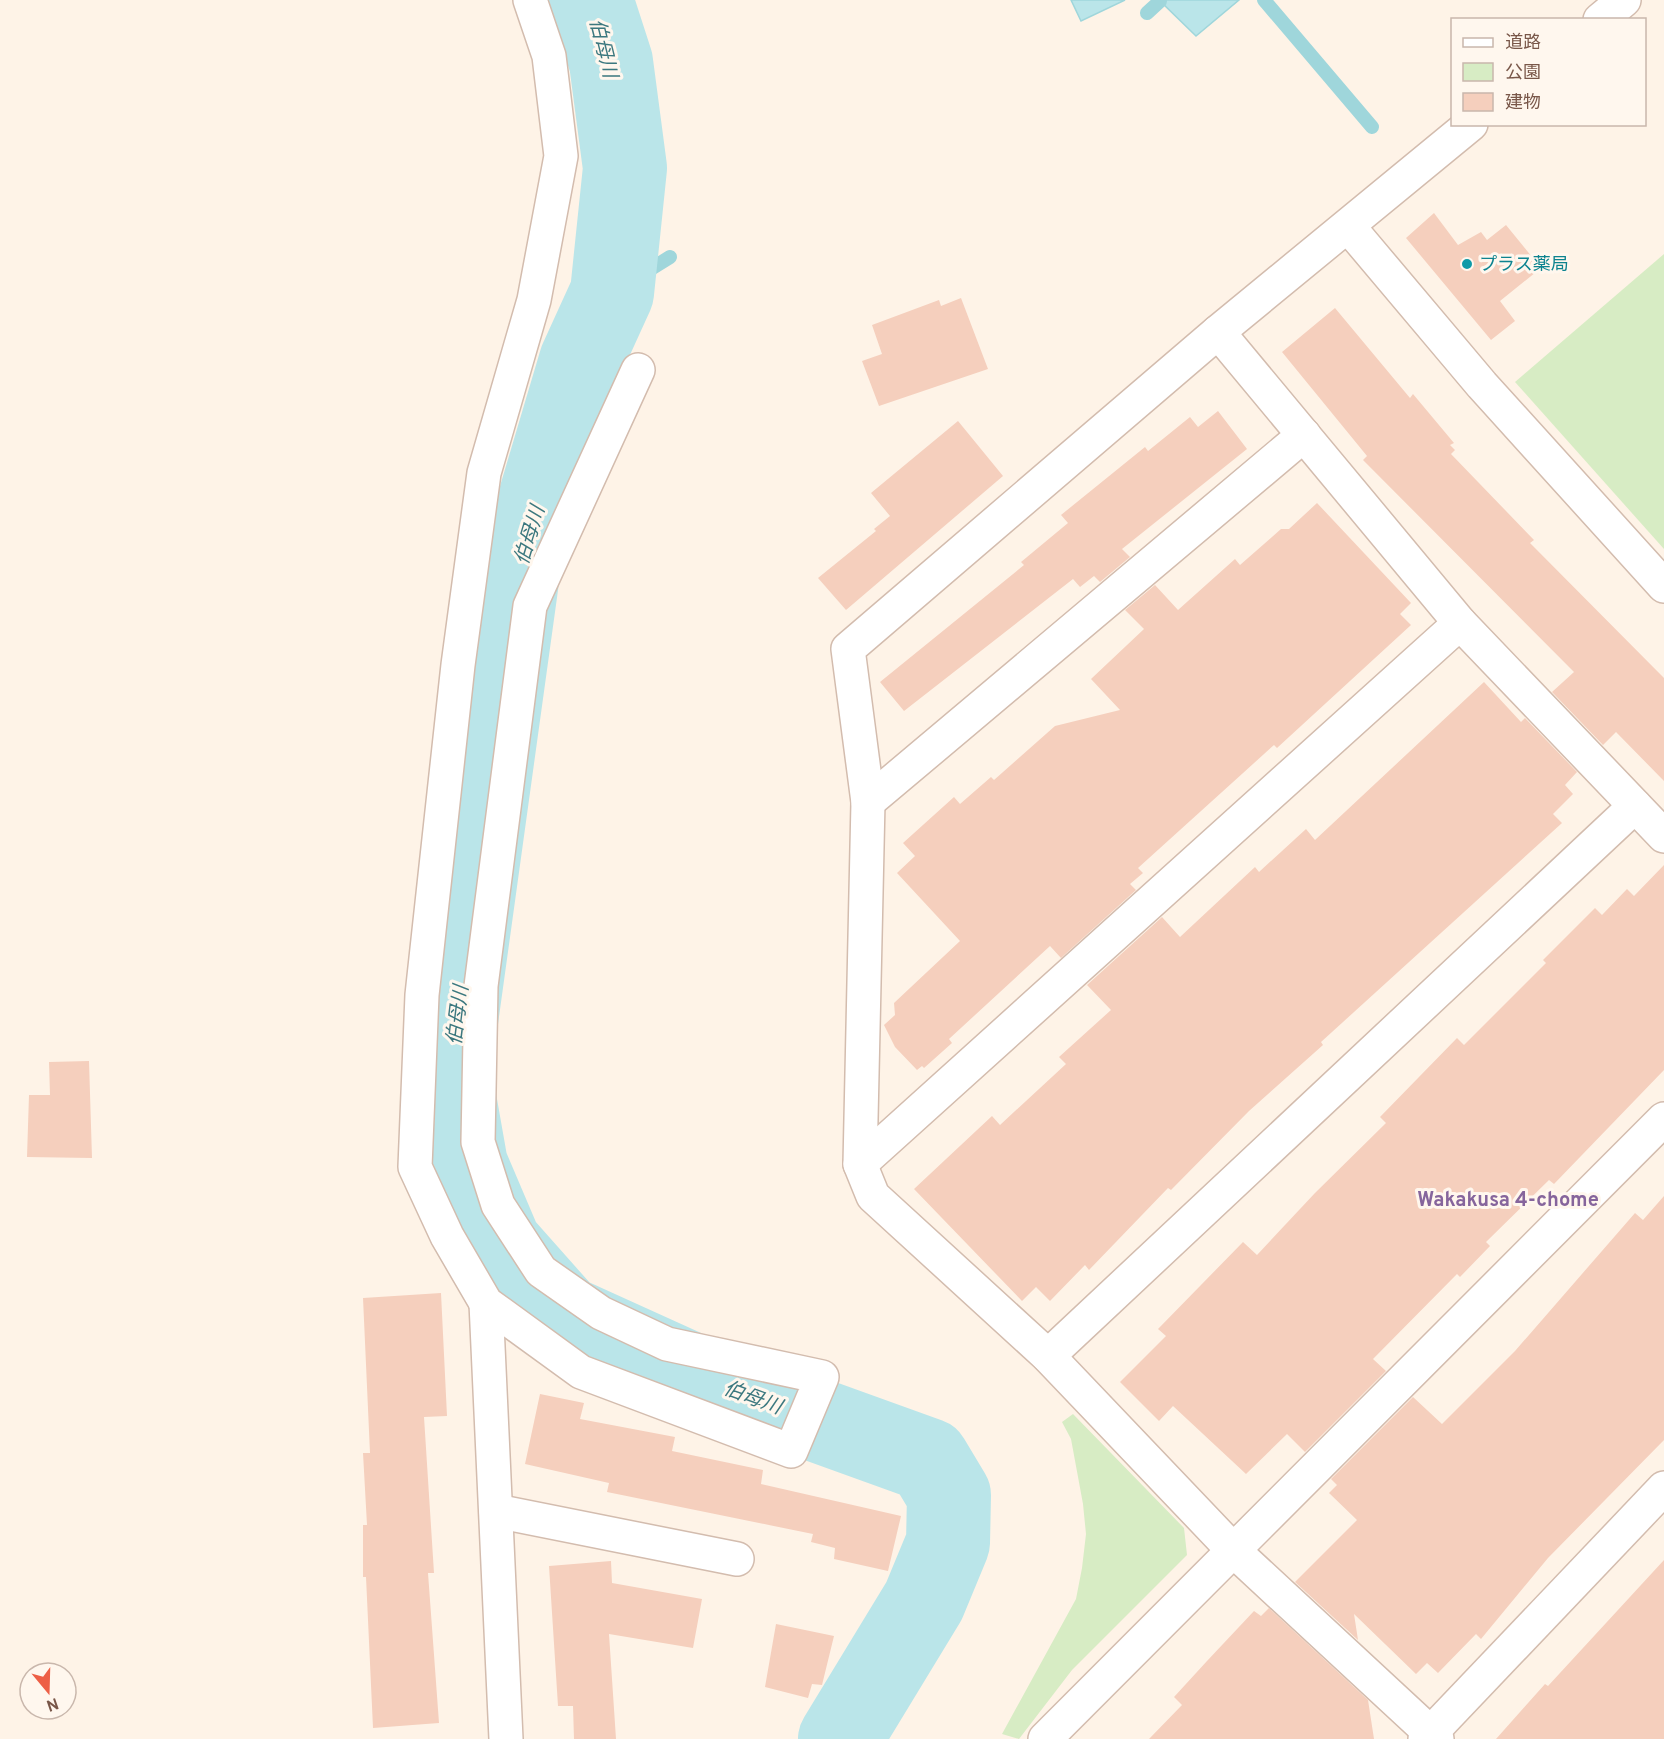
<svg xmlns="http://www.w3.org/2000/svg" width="1664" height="1739" viewBox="0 0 1664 1739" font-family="Overpass,'Noto Sans JP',sans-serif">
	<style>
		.green { fill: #d7ecc4 }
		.water { fill: #bae5e9; stroke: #9fd6db; stroke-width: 1.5 }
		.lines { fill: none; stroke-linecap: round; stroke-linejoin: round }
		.stream { stroke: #9fd6db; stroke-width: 14 }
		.river { stroke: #bae5e9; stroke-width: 84 }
		.building { fill: #f5cfbd }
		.minor-casing { stroke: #d3bcae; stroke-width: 36 }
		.minor { stroke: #fff; stroke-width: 33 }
		.culture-dot { fill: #0f9aa8; stroke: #fff7ee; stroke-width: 2 }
		.labels { text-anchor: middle; stroke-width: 6; stroke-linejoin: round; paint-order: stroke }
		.culture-label { font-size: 18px; fill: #0d838f; stroke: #fff7ee; text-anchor: start }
		.water-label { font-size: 20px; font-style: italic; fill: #3c787f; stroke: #fff7ee }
		.neighbourhood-label { font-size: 20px; font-weight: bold; fill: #86659c; stroke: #fff7ee }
	</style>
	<rect width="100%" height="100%" fill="#fef3e7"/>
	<g class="green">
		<polygon points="1664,254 1664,549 1515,382"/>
		<polygon points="1073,1414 1184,1528 1187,1555 1072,1670 1019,1739 1002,1734 1076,1599 1082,1568 1086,1534 1083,1504 1071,1439 1062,1422"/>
	</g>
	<g class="water">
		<polygon points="1071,0 1125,0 1081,21"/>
		<polygon points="1159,0 1239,0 1196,36"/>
	</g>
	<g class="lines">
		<g class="stream">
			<polyline points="1264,0 1372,127"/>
			<polyline points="1147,13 1160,1"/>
			<polyline points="612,293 670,257"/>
		</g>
		<polyline class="river" points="591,0 611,62 625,168 612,293 581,361 518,573 452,1050 454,1097 466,1165 500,1245 564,1317 692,1375 928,1460 949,1495 948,1543 924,1601 840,1739"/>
	</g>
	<g class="building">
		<polygon points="1434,213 1458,245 1481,232 1487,240 1506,225 1541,268 1500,301 1515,321 1491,340 1406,238"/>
		<polygon points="961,298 988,369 879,406 862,361 882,354 872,325 939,300 941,306"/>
		<polygon points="1335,308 1410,398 1413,394 1454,443 1450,445 1455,450 1451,454 1534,540 1530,543 1664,678 1664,781 1616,732 1603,745 1552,692 1574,672 1363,460 1367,456 1282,352"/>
		<polygon points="1218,411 1247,449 1122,549 1130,557 1100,582 1094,576 1080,587 1073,579 904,711 880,682 1024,565 1021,562 1068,523 1061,515 1145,447 1148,451 1190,417 1198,427"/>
		<polygon points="958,421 1003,476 846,610 818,578 876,531 874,529 890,516 871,493"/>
		<polygon points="1317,503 1411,603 1400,614 1411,625 1277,748 1274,745 1138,868 1143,873 1130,884 1136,890 1061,958 1050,946 949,1039 952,1043 924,1068 922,1066 917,1070 895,1047 884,1025 895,1015 894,1003 960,941 897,873 915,856 903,843 954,797 960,804 991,777 994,780 1055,726 1120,710 1091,679 1144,629 1125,610 1155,585 1178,610 1235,559 1240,565 1281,529 1289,529"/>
		<polygon points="1484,682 1521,722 1525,718 1577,772 1565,785 1573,794 1553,814 1562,823 1321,1042 1323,1045 1249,1111 1171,1190 1168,1188 1089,1270 1085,1265 1050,1301 1036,1287 1022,1301 914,1189 992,1116 1000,1125 1066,1064 1059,1057 1111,1010 1087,985 1162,917 1180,937 1255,867 1259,872 1306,829 1315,840"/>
		<polygon points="1664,865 1664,1070 1554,1184 1549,1180 1486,1242 1490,1246 1460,1277 1457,1274 1373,1359 1386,1371 1305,1452 1287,1434 1246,1474 1173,1406 1159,1421 1120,1382 1166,1336 1158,1329 1243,1242 1257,1255 1315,1193 1386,1123 1380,1117 1457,1038 1464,1045 1546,963 1543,960 1595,908 1602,915 1627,889 1634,896"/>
		<polygon points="89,1061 92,1158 27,1157 29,1095 50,1095 49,1062"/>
		<polygon points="1664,1196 1664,1440 1548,1558 1481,1639 1476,1634 1438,1673 1427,1663 1416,1674 1354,1614 1358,1640 1295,1582 1357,1520 1329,1493 1337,1485 1331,1479 1413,1397 1442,1424 1515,1351 1635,1213 1643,1220"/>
		<polygon points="441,1293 447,1416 424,1417 434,1573 428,1573 439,1723 373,1728 366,1577 363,1577 363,1525 367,1525 363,1453 370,1453 363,1298"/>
		<polygon points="540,1394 584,1403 580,1419 675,1437 672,1451 763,1470 761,1484 901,1516 888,1571 834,1559 835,1548 811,1542 813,1534 607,1492 609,1483 525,1464"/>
		<polygon points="1664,1560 1664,1739 1496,1739 1545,1684 1548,1686"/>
		<polygon points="611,1561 612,1583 702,1599 693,1648 609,1634 616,1739 574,1739 573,1706 558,1706 549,1566"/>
		<polygon points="1269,1608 1368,1700 1374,1739 1149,1739 1182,1705 1174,1697 1207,1661 1254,1611 1261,1616"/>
		<polygon points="776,1624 834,1636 822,1685 812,1684 808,1698 765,1687"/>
	</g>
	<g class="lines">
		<g class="minor-casing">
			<g id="minor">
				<polyline points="530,0 549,56 561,156 534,300 484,473 458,665 422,995 415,1167 447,1236 486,1303 581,1372 791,1451 822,1377 667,1344 601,1313 541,1271 498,1205 478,1142 481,986 530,606 638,370"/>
				<polyline points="1600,20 1624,0"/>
				<polyline points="1348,226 1482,385 1664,586"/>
				<polyline points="1218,332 1460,623 1664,836"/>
				<polyline points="868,802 1304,435"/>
				<polyline points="860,1164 1460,623"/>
				<polyline points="486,1303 506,1739"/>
				<polyline points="1048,1356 1635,806"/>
				<polyline points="496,1511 737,1559"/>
				<polyline points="1045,1739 1664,1119"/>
				<polyline points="1425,1739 1664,1488"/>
				<polyline points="1437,1739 1233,1550 1048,1356 873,1196 860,1164 868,802 848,649 1218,332 1471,124"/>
			</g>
		</g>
		<use href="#minor" class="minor"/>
	</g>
	<circle class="culture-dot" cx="1467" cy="264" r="6"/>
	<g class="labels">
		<g class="culture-label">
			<text x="1479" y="270">プラス薬局</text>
		</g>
		<g class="water-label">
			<text transform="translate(604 48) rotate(76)" y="7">伯母川</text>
			<text transform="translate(529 535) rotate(-73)" y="7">伯母川</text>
			<text transform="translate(457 1015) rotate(-83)" y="7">伯母川</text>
			<text transform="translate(753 1397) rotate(20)" y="7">伯母川</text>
		</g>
		<g class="neighbourhood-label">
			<text x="1508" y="1206">Wakakusa 4-chome</text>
		</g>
	</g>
	<rect x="1451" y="18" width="195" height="108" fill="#fff7ee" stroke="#c9b7ac" stroke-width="1.5"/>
	<rect x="1463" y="38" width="30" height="9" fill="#ffffff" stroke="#c9b7ac" stroke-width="1.5"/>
	<text x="1505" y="48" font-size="18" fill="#795749">道路</text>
	<rect x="1463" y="63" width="30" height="18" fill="#d7ecc4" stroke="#c9b7ac" stroke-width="1.5"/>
	<text x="1505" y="78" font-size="18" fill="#795749">公園</text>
	<rect x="1463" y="93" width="30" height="18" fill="#f5cfbd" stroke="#c9b7ac" stroke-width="1.5"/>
	<text x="1505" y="108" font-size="18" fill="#795749">建物</text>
	<g transform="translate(48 1691) rotate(161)"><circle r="28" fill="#fff7ee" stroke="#c9b7ac" stroke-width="1.5"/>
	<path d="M0-4.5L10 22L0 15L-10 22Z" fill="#ed5f46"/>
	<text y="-9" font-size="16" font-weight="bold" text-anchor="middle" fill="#795749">N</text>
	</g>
</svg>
